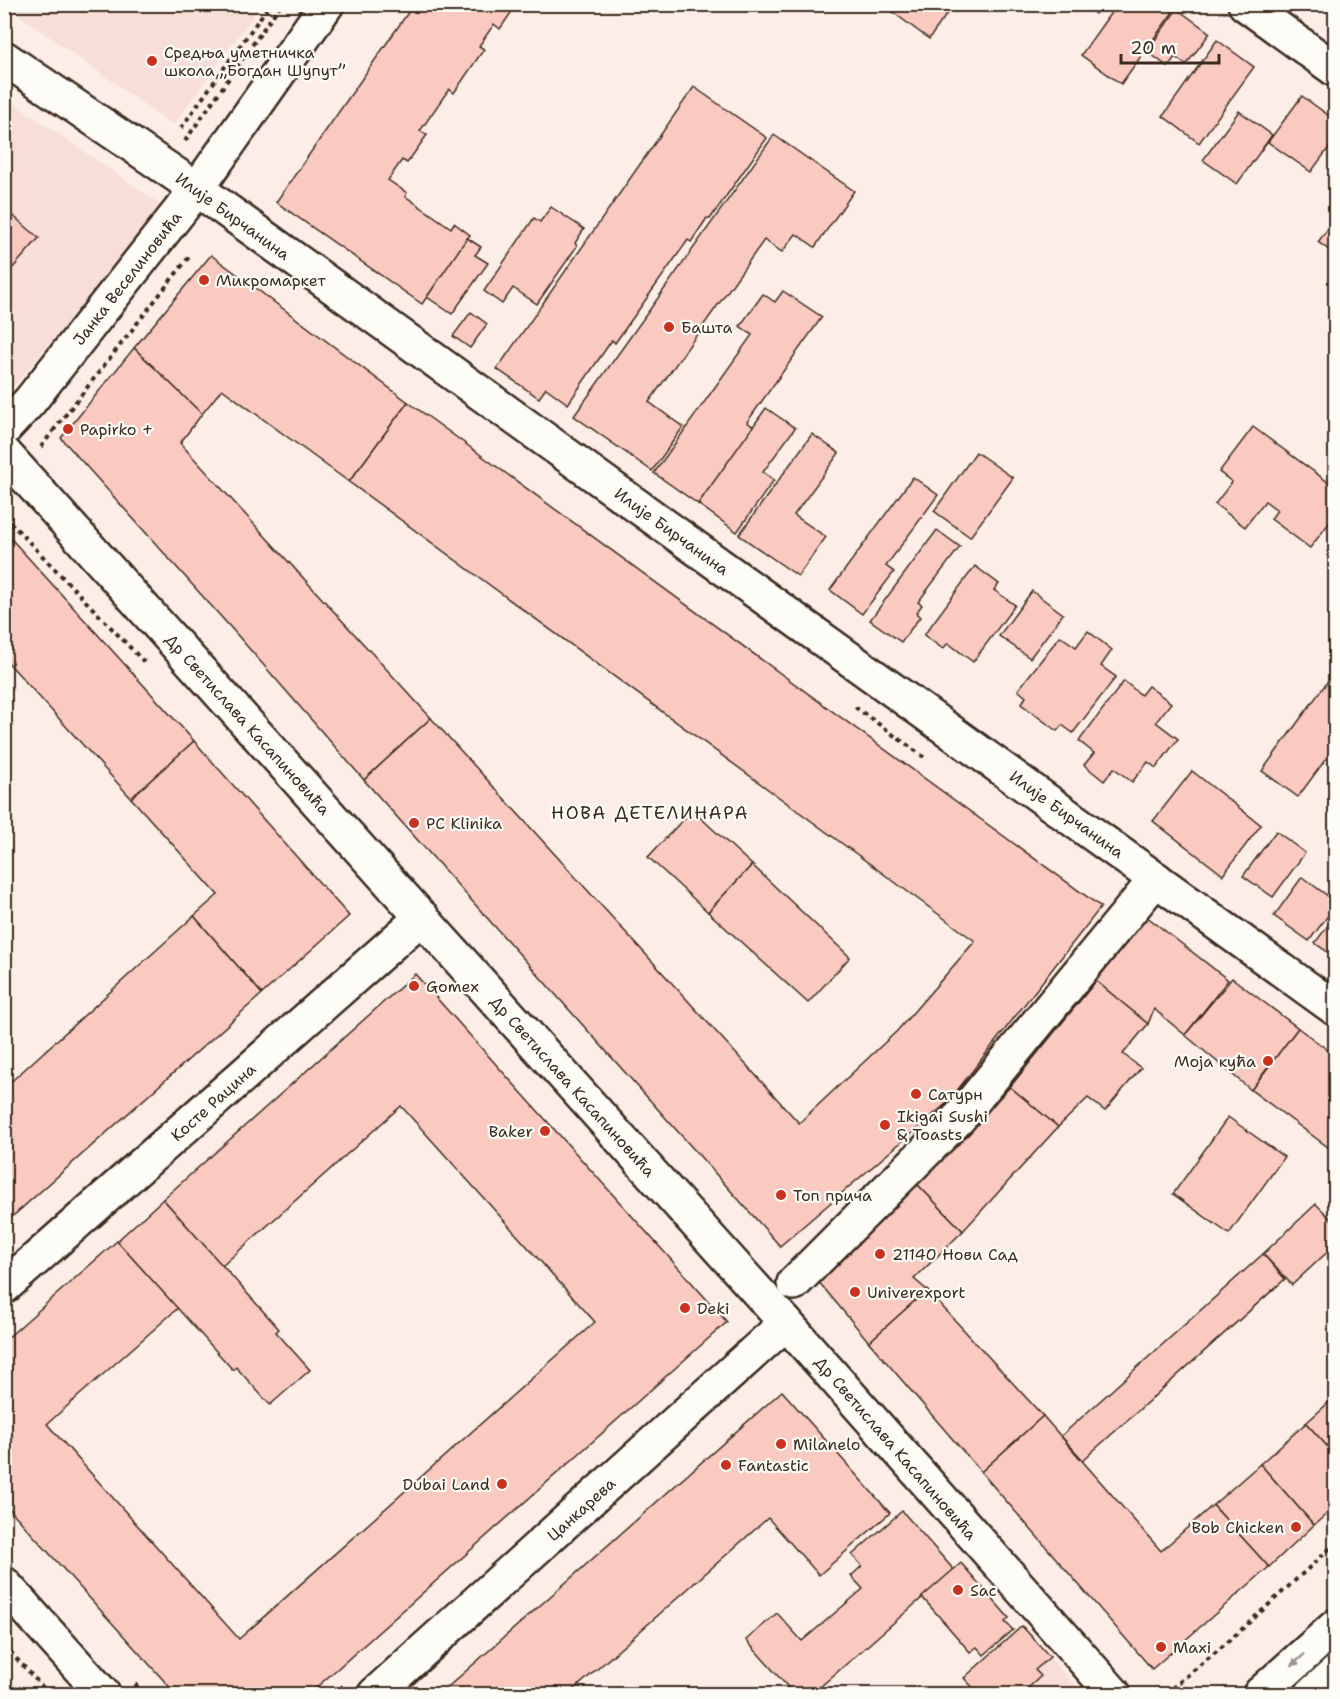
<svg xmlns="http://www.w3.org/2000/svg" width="1340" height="1699" viewBox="0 0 1340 1699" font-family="'Shantell Sans',sans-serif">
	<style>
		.built { fill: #f7ded8 }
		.building { fill: #facac1; stroke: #3b2a1e; stroke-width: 1.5 }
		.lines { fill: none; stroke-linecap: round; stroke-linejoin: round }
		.minor-casing { stroke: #3b2a1e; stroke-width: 38 }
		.path { stroke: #3b2a1e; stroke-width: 4; stroke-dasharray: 4.5 4.5; stroke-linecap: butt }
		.minor { stroke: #fdfcf7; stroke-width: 33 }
		.oneway { fill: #9c938a }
		.poi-dot { fill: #c8321e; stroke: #fdfcf7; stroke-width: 2 }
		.labels { text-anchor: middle; stroke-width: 4.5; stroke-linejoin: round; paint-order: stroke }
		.poi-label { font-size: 16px; fill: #3b2a1e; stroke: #fdfcf7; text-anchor: start }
		.street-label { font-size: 16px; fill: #3b2a1e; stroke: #fdfcf7 }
		.neighbourhood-label { font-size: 18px; letter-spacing: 1.5px; fill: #3b2a1e; stroke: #fdfcf7 }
	</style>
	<rect width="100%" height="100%" fill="#fcede7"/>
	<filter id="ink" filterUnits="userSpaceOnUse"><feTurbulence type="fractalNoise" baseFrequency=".0167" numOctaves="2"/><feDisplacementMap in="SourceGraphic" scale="12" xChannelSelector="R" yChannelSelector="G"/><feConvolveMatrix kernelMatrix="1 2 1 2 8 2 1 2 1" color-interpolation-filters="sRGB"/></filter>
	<g filter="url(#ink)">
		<g class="built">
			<polygon points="5,5 261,5 173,125"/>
			<polygon points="5,97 166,208 10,390 5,383"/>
			<polygon points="1022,1626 1082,1694 979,1694 964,1678"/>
		</g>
		<g class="building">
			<polygon points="414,4 517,4 500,29 494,24 479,46 484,49 454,93 449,89 420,131 427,135 407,163 402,160 388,180 407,193 405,196 451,228 454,223 470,235 422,304 276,202"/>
			<polygon points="882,4 954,4 929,39"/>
			<polygon points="1083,4 1102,4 1095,14"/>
			<polygon points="1117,4 1163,4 1173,12 1121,84 1081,55"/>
			<polygon points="1177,9 1210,33 1186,65 1175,57 1168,67 1147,51"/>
			<polygon points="1217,40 1254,67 1199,143 1163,116"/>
			<polygon points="694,87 767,138 710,219 707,218 691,242 688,240 615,343 612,340 568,404 546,388 539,398 497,369"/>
			<polygon points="1302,96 1336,121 1336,138 1311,172 1268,142"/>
			<polygon points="1239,111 1272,135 1237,184 1203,160"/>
			<polygon points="774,135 854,191 815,247 796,234 782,252 764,240 649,402 683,427 652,471 574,416"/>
			<polygon points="551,207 584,229 575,243 577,246 537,304 513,288 502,304 484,291 534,218 540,222"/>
			<polygon points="4,208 39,238 4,278"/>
			<polygon points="1336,218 1336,255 1318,242"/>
			<polygon points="467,238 481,247 475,255 488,263 452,314 427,297"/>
			<polygon points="211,255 408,402 349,482 222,389 202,414 134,348"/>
			<polygon points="783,291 822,317 747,422 754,427 698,504 654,473 752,335 740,326 763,294 775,302"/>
			<polygon points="471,312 487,324 470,348 453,336"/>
			<polygon points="134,348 202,414 180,443 431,718 364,780 232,629 61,438"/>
			<polygon points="408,402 1101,907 948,1102 780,1246 364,780 431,718 799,1123 897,1031 975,941 349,482"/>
			<polygon points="766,408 795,428 763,472 774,480 737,532 698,504"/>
			<polygon points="1253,427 1336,488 1336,514 1310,548 1271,519 1277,510 1265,501 1245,527 1215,504 1232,482 1219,472"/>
			<polygon points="812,434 839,453 794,515 826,537 798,576 739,535"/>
			<polygon points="976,452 1013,478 970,537 934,511"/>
			<polygon points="913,477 938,495 886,566 894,572 862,614 830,590"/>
			<polygon points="937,530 960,547 918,602 922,605 916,613 920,617 901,642 870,620"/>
			<polygon points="4,531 194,741 131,798 4,658"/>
			<polygon points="975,566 999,584 994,590 1015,605 973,662 948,643 943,649 924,635"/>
			<polygon points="1032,591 1063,614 1030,658 999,636"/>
			<polygon points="1088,631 1112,650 1101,666 1116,677 1073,733 1062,725 1057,731 1021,704 1026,697 1018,690 1060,636 1076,647"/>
			<polygon points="1336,670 1336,745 1298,797 1262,771"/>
			<polygon points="1124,681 1141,695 1148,686 1171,703 1156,722 1178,739 1156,768 1148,762 1132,782 1114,768 1104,781 1084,765 1094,753 1079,741"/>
			<polygon points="194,741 349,916 262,994 194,916 218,895 131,798"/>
			<polygon points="1192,771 1261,825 1223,875 1153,821"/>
			<polygon points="692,810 752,865 708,912 648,857"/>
			<polygon points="1276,831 1305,853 1273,897 1243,876"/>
			<polygon points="752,865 850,957 808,1003 708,912"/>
			<polygon points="1302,877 1336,902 1336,905 1309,941 1274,916"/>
			<polygon points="1336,914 1336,958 1315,943"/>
			<polygon points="194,916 262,994 4,1224 4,1088"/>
			<polygon points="1146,916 1228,980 1185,1035 1154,1009 1148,1024 1096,981"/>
			<polygon points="415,974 727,1322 309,1694 176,1694 4,1503 4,1341 117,1241 178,1308 47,1424 239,1639 595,1322 401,1106 222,1266 163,1199"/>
			<polygon points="1232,978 1298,1028 1251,1090 1185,1035"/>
			<polygon points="1096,981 1148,1024 1123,1054 1141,1068 1105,1111 1088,1098 1058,1127 1010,1087"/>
			<polygon points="1298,1028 1336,1056 1336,1153 1251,1090"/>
			<polygon points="1010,1087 1058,1127 963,1231 917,1184"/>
			<polygon points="1228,1117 1284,1157 1229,1234 1173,1194"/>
			<polygon points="917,1184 963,1231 914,1279 927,1290 869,1342 818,1281"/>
			<polygon points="163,1199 279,1329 276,1332 310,1370 270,1405 236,1367 233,1370 117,1241"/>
			<polygon points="1316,1204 1336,1224 1336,1244 1292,1285 1263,1254"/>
			<polygon points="1263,1254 1285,1279 1083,1460 1061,1436"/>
			<polygon points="927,1290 1043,1416 981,1472 869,1342"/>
			<polygon points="782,1391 890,1513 819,1575 768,1518 569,1694 440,1694"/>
			<polygon points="1336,1396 1336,1456 1306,1423"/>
			<polygon points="1043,1416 1161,1551 1213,1505 1269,1567 1152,1669 981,1472"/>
			<polygon points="1306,1423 1336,1456 1336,1506 1314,1525 1260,1464"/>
			<polygon points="1260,1464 1314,1525 1269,1567 1213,1505"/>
			<polygon points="902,1511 954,1570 812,1694 794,1694 746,1640 777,1613 802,1641 863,1589 851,1576 862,1566 852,1555"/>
			<polygon points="961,1563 1009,1618 1005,1622 1013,1630 984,1655 977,1647 970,1652 922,1597"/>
			<polygon points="1022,1626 1050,1657 1035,1670 1041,1676 1027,1689 1032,1694 979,1694 964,1678"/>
			<polygon points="4,1678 19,1694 4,1694"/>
		</g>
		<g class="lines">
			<g class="minor-casing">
				<g id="minor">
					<polyline points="1245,4 1336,70"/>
					<polyline points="4,58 197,189 1336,1009"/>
					<polyline points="4,429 30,401 197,189 327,4"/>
					<polyline points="4,453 786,1323 1114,1694"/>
					<polyline points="794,1283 960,1117 1156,879"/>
					<polyline points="4,1287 422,917"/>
					<polyline points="4,1584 103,1694"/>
					<polyline points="375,1694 786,1323"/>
					<polyline points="1260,1694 1336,1626"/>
					<polyline points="1312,1694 1336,1673"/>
				</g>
			</g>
			<g class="path">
				<polyline points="181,128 270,4"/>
				<polyline points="185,141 281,4"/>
				<polyline points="53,431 189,257"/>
				<polyline points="41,447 53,431"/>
				<polyline points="4,516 145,663"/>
				<polyline points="855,707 924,757"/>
				<polyline points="4,1544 11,1551"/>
				<polyline points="4,1645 49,1694"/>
				<polyline points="135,1684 144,1694"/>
				<polyline points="334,1694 343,1686"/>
				<polyline points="1165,1694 1230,1640 1336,1543"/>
			</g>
			<use href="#minor" class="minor"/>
		</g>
		<defs><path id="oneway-solid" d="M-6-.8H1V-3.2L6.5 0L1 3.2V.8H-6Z" transform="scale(1.5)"/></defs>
		<use class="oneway" href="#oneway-solid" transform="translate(1298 1660) rotate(138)"/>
	</g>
	<g class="poi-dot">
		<circle cx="152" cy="61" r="6"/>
		<circle cx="204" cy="280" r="6"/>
		<circle cx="669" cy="327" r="6"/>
		<circle cx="68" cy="429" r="6"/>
		<circle cx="414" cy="823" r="6"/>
		<circle cx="414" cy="986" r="6"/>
		<circle cx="1268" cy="1061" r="6"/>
		<circle cx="916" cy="1094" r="6"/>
		<circle cx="885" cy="1125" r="6"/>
		<circle cx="545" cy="1131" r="6"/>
		<circle cx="781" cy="1195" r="6"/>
		<circle cx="880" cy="1254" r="6"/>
		<circle cx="855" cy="1292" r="6"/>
		<circle cx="685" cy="1308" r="6"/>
		<circle cx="781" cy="1444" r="6"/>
		<circle cx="726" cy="1465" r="6"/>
		<circle cx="502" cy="1484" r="6"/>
		<circle cx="1296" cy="1527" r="6"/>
		<circle cx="958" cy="1590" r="6"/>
		<circle cx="1161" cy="1647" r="6"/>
	</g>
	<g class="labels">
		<g class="poi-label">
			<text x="164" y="58">Средња уметничка<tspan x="164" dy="18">школа „Богдан Шупут”</tspan></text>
			<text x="216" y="286">Микромаркет</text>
			<text x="681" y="333">Башта</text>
			<text x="80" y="435">Papirko +</text>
			<text x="426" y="829">PC Klinika</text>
			<text x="426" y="992">Gomex</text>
			<text x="1256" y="1067" text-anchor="end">Моја кућа</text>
			<text x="928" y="1100">Сатурн</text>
			<text x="897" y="1122">Ikigai Sushi<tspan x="897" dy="18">&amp; Toasts</tspan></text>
			<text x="533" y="1137" text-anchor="end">Baker</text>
			<text x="793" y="1201">Топ прича</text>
			<text x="892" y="1260">21140 Нови Сад</text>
			<text x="867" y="1298">Univerexport</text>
			<text x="697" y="1314">Deki</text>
			<text x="793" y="1450">Milanelo</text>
			<text x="738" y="1471">Fantastic</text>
			<text x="490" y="1490" text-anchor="end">Dubai Land</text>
			<text x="1284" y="1533" text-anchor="end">Bob Chicken</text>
			<text x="970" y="1596">Sac</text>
			<text x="1173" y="1653">Maxi</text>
		</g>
		<g class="street-label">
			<text transform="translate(233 216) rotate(36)" y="6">Илије Бирчанина</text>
			<text transform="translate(127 278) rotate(-52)" y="6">Јанка Веселиновића</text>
			<text transform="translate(672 531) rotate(36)" y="6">Илије Бирчанина</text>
			<text transform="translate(248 724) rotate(48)" y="6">Др Светислава Касапиновића</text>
			<text transform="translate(1067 814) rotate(36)" y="6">Илије Бирчанина</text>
			<text transform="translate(573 1086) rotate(48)" y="6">Др Светислава Касапиновића</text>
			<text transform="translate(213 1102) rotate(-42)" y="6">Косте Рацина</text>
			<text transform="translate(896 1448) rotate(49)" y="6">Др Светислава Касапиновића</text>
			<text transform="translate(581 1509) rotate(-42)" y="6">Цанкарева</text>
		</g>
		<g class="neighbourhood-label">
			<text x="650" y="819">НОВА ДЕТЕЛИНАРА</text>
		</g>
	</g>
	<rect width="1340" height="1699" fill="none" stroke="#fdfcf7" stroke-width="24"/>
	<rect x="12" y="12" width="1316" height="1675" fill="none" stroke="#3b2a1e" stroke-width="2" filter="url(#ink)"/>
	<path d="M1121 54v9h98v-9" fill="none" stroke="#3b2a1e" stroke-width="3"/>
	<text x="1130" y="54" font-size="18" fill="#3b2a1e" stroke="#fdfcf7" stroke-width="4.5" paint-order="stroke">20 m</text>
</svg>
